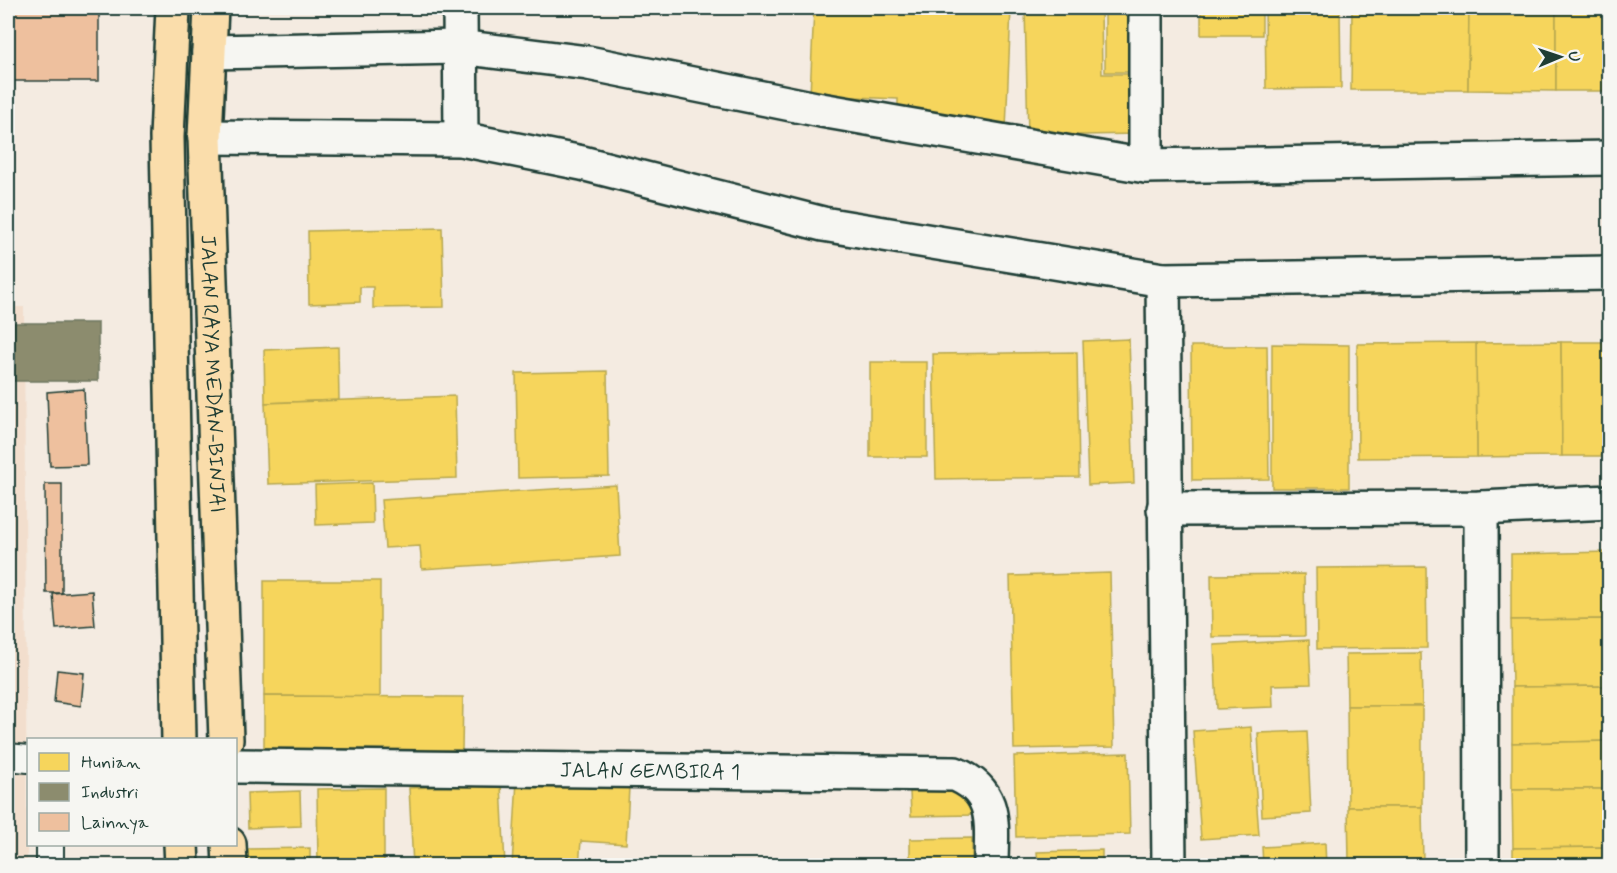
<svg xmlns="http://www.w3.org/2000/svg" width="1617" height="873" viewBox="0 0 1617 873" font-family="Mynerve,sans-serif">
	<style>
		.built { fill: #f2decd }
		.homes { fill: #f6d55c; stroke: #b6a750; stroke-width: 1.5 }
		.industry { fill: #8c8c6e; stroke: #6b745d; stroke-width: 1.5 }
		.building { fill: #eec09e; stroke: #1f3d34; stroke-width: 1.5 }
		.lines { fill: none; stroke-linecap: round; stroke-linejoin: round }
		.service-casing { stroke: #1f3d34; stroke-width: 30 }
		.minor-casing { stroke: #1f3d34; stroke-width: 38 }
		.trunk-casing { stroke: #1f3d34; stroke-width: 38 }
		.service { stroke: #f6f6f2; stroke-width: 26 }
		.minor { stroke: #f6f6f2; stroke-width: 33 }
		.trunk { stroke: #faddab; stroke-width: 33 }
		.labels { text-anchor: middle; stroke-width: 6; stroke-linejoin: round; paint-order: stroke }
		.street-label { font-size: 21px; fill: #1f3d34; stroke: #f6f6f2 }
	</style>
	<rect width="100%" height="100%" fill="#f4ebe1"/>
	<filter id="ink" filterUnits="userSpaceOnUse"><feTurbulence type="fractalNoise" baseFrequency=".0167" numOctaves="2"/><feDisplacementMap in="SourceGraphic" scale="12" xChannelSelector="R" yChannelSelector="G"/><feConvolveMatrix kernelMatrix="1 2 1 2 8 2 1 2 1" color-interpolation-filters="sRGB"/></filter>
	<g filter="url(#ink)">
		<polygon class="built" points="8,307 24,307 27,865 8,866"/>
		<g class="homes">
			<polygon points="814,8 1011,8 1006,130 898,113 898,99 810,95"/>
			<polygon points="1025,8 1101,8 1102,74 1135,74 1136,134 1028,136"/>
			<rect x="1105" y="8" width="32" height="64"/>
			<rect x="1201" y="8" width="61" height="27"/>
			<polygon points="1265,8 1340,8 1341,88 1266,89"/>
			<polygon points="1352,8 1469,8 1468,90 1351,90"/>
			<polygon points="1469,8 1556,8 1556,91 1468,90"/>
			<rect x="1556" y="8" width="54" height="83"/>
			<polygon points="442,228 444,307 373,308 373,287 360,287 360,302 309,304 308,231"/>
			<polygon points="1129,339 1134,483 1088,485 1083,341"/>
			<polygon points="1561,342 1562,456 1477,457 1476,343"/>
			<polygon points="1561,342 1610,342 1610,456 1562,456"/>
			<polygon points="1476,343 1477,457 1358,458 1357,344"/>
			<polygon points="1272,344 1349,345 1349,488 1272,488"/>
			<polygon points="1191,346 1267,346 1269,479 1192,480"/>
			<polygon points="338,347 339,400 265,403 264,350"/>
			<polygon points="1077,352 1079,477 936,479 933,354"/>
			<rect x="870" y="362" width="57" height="95"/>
			<polygon points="607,371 609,476 518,478 516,373"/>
			<polygon points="455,396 457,478 268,484 265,403"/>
			<polygon points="372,483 373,523 316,525 315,485"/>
			<polygon points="616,485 620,556 422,569 420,546 385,548 381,500"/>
			<polygon points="1609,552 1610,619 1511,620 1511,554"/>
			<polygon points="1426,567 1427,648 1317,649 1316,568"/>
			<polygon points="1110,573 1114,747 1014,749 1010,576"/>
			<polygon points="1304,574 1305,636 1212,637 1211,575"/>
			<polygon points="264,581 380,581 380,697 264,696"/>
			<polygon points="1610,619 1610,686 1512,687 1511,620"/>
			<polygon points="1309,640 1311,684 1272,685 1273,707 1217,709 1214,645"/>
			<polygon points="1421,653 1422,706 1347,706 1346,654"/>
			<polygon points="1610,686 1610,741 1512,743 1512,687"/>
			<polygon points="264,696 463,697 462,750 264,748"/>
			<polygon points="1347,706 1422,706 1422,807 1348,807"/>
			<polygon points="1251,727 1259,835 1201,839 1193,731"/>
			<polygon points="1307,731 1311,813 1262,816 1258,733"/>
			<polygon points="1610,741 1610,789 1512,789 1512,743"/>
			<polygon points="1128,753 1130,834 1016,837 1014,756"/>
			<polygon points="517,780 629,787 626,844 581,841 579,866 512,866"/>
			<polygon points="501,784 505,866 413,866 409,788"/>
			<polygon points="384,788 384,866 318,866 317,789"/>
			<polygon points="1512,789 1610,789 1610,847 1513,848"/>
			<polygon points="975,790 976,815 911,816 910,791"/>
			<polygon points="300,791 301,826 248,828 247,793"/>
			<polygon points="1348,807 1422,807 1423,861 1349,861"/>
			<polygon points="972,838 972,866 910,866 910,839"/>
			<polygon points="1325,843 1326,866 1263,866 1262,847"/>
			<polygon points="1610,847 1610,866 1513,866 1513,848"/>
			<polygon points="310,848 310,866 248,866 248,849"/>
			<polygon points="1102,850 1102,866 1038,866 1037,852"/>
			<rect x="1349" y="861" width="74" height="5"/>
		</g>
		<rect class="industry" x="8" y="323" width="90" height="58"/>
		<g class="building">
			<rect x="8" y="8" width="91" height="73"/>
			<polygon points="84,389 87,465 50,466 47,392"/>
			<polygon points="45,484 62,484 62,593 46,593"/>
			<polygon points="92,591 95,626 56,629 53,594"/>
			<polygon points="57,670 84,673 81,706 54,702"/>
		</g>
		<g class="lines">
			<g class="service-casing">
				<g id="service">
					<polyline points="8,757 28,759"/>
					<polyline points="50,866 50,844"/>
				</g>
			</g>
			<g class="minor-casing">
				<g id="minor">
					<polyline points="460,8 461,139"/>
					<polyline points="209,52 459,47 588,63 821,110 1146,166 1610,158"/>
					<polyline points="205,137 461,139 582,163 823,224 1163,280 1610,273"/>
					<polyline points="1146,166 1146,8"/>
					<polyline points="1163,280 1169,866"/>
					<polyline points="1481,508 1482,866"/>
					<polyline points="1164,509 1481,508 1610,502"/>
					<path id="s1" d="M 236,766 L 955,774 C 999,792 991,826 991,866"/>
				</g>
			</g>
			<g class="trunk-casing">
				<g id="trunk">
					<polyline points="173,8 167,137 179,740"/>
					<path id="s2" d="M 211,8 L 205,137 L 226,740"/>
					<polyline points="181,844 182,866"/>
					<polyline points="229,844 230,866"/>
				</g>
			</g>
			<use href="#service" class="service"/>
			<use href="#minor" class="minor"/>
			<use href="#trunk" class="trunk"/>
		</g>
	</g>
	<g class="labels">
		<g class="street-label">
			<text dy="7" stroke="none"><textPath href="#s2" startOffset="366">JALAN RAYA MEDAN-BINJAI</textPath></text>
			<text dy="7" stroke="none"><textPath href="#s1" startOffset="414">JALAN GEMBIRA 1</textPath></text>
		</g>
	</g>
	<rect width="1617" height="873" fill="none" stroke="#f6f6f2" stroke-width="30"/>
	<rect x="15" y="15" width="1587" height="843" fill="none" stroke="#1f3d34" stroke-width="2" filter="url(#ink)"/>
	<rect x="27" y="738" width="210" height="108" fill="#f6f6f2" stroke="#a0aca6" stroke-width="1.5"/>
	<rect x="39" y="753" width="30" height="18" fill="#f6d55c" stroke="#a0aca6" stroke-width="1.5"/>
	<text x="81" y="768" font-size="18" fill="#1f3d34">Hunian</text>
	<rect x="39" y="783" width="30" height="18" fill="#8c8c6e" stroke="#a0aca6" stroke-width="1.5"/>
	<text x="81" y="798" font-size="18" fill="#1f3d34">Industri</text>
	<rect x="39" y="813" width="30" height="18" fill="#eec09e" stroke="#a0aca6" stroke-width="1.5"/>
	<text x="81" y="828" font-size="18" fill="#1f3d34">Lainnya</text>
	<g transform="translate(1560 57) rotate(88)" stroke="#f6f6f2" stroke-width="4.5" paint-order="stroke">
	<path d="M0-4.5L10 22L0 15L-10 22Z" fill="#1f3d34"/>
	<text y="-9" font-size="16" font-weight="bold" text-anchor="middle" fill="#1f3d34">U</text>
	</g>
</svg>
